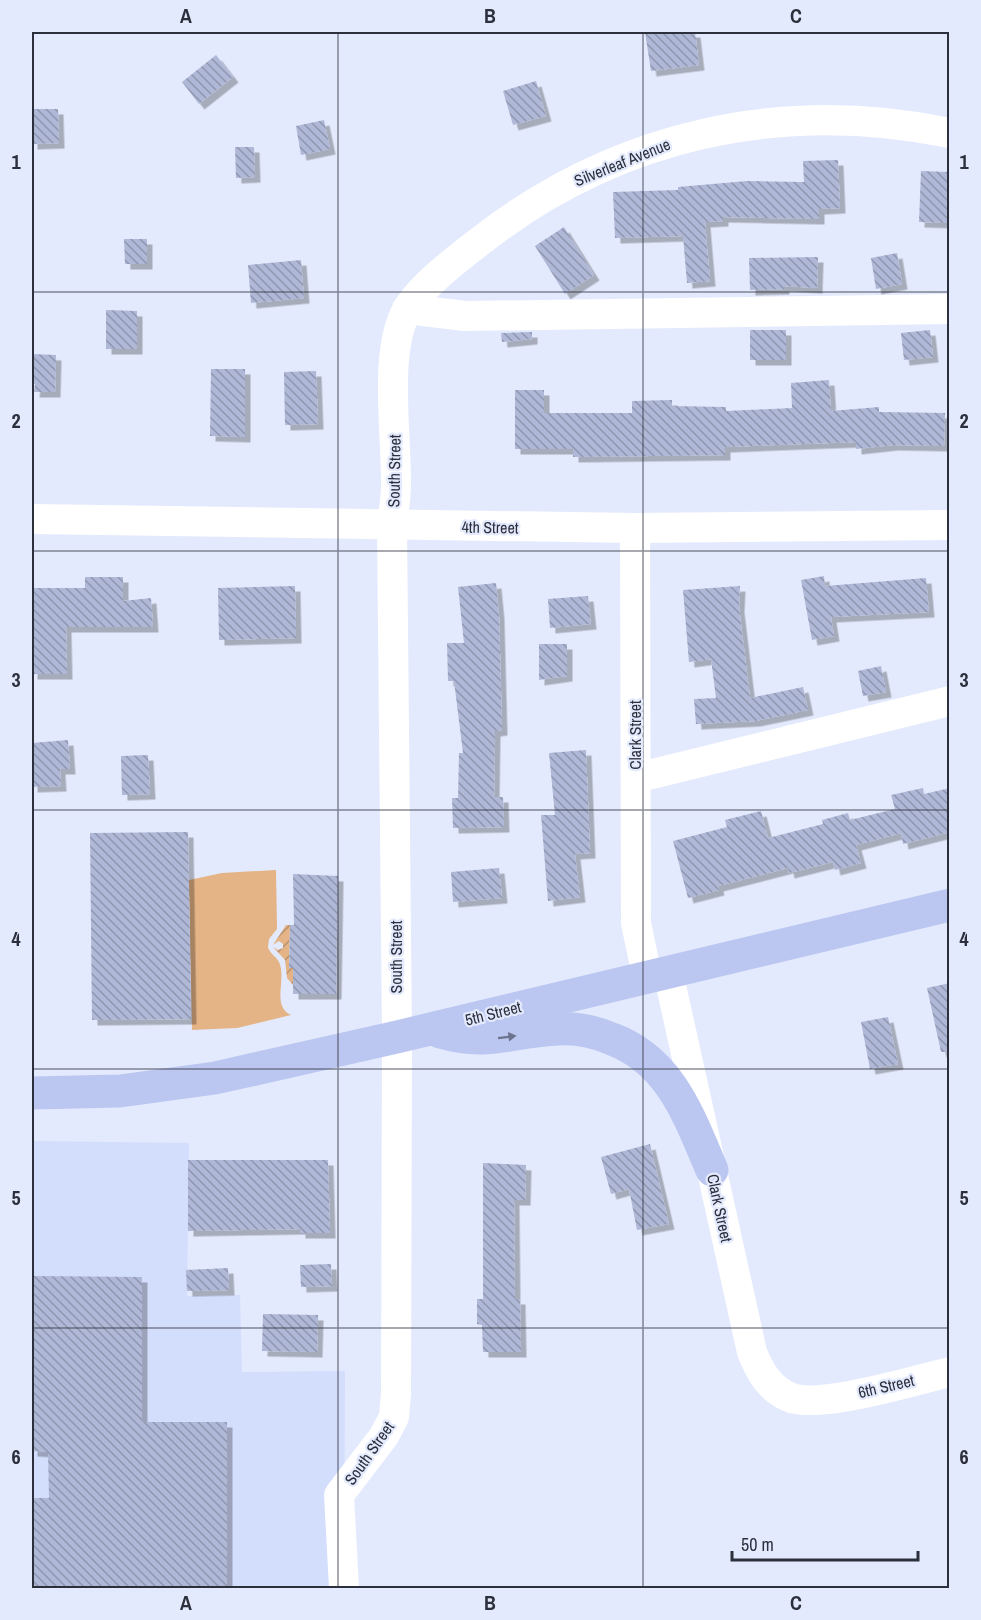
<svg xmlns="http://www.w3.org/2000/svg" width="981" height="1620" viewBox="0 0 981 1620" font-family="'Archivo Narrow',sans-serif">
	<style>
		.built { fill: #d3ddfc }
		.grass { fill: #e4b386 }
		.garden { fill: url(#garden-furrows) }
		.building { fill: url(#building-back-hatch); filter: url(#shadow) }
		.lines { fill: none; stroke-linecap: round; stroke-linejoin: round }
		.minor { stroke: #fff; stroke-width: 30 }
		.major { stroke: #bbc7f1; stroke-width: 33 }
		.oneway { fill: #6c748d }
		.grid { fill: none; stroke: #2c303c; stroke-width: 1.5; stroke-opacity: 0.55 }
		.labels { text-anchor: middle; stroke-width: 4.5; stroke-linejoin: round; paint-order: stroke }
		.street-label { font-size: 16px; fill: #2c303c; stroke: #e4eafd }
		.neatline { fill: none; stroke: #2c303c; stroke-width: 2 }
		.grid-label { font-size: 20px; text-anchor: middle; font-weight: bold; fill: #2c303c }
	</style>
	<defs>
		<pattern id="garden-furrows" width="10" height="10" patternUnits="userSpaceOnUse" patternTransform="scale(1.5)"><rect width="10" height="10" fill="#e4b386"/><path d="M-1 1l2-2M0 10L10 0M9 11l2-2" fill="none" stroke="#b9926f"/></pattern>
		<pattern id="building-back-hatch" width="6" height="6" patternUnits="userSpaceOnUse" patternTransform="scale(1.5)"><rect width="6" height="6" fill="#afb8d7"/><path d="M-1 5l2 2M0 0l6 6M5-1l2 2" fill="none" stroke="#8f96b0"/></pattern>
		<filter id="shadow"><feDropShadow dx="5.5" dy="5.5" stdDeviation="0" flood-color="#0004"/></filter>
	</defs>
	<rect width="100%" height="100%" fill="#e4eafd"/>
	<polygon class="built" points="32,1141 189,1143 187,1296 240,1295 242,1372 345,1371 344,1588 32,1588"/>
	<path class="grass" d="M 276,870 L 277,929 L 269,939 L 268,947 C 270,954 276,956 279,962 C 287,979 271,1006 291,1015 L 237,1028 L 192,1030 L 189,880 L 222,873 Z"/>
	<polygon class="garden" points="286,925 290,925 289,967 294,968 293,985 287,978 285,960 273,947 278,950 283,948 283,944 279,941 273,945"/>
	<g class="building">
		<polygon points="645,32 695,32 699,65 651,71"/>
		<polygon points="216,55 233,77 199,104 182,82"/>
		<polygon points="536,81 546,116 513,125 503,91"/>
		<polygon points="32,109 58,109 59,143 32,144"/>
		<polygon points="324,120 330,149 301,155 296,126"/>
		<polygon points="235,147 254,147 255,177 236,178"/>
		<polygon points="838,160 840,208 819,209 819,219 723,217 723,221 705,222 710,281 687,283 683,236 615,238 613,192 678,190 678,187 747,181 804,182 803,161"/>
		<polygon points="921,171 949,172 948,223 919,222"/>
		<polygon points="564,227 594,275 565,294 535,246"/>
		<polygon points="124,239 147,239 147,264 125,264"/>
		<polygon points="897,253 902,284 876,289 871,258"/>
		<polygon points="818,257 817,288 784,286 784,289 750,290 749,258"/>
		<polygon points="301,260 304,298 251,303 248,265"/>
		<polygon points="106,310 137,311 137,349 106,349"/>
		<rect x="750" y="330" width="36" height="30"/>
		<polygon points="930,330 933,357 904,360 901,333"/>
		<polygon points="532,332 532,339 502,342 501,333"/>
		<polygon points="32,354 56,355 55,392 34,392 35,384 32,384"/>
		<polygon points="211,369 245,369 245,437 210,436"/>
		<polygon points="316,371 318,424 285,425 284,372"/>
		<polygon points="829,380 831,411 879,407 879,412 945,413 944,446 893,445 856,449 856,442 725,447 725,455 573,457 573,449 515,449 515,390 544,390 544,413 632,413 632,401 672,400 672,406 726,407 726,411 792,408 791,383"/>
		<polygon points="824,576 825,586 926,578 929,612 831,617 834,636 812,640 801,580"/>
		<polygon points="85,577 123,577 123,601 151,598 153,627 66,627 67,674 32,674 32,588 85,588"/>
		<polygon points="496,583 499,614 502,730 495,731 494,797 503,797 504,827 453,828 452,798 458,798 459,753 463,753 454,681 448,681 447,643 464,643 458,587"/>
		<polygon points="295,586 296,638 219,640 218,588"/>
		<polygon points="740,586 739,607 750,698 803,687 808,710 755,721 696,724 694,699 716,698 711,659 689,662 683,590"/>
		<polygon points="588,596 591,624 550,628 548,599"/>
		<polygon points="539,644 567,644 567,676 539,680"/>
		<polygon points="881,666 886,692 863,696 858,671"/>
		<polygon points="68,740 70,769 60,769 61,786 32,787 32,743"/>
		<polygon points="586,750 590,853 575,854 580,897 548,901 541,815 555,815 549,753"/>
		<polygon points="148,755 150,794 122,795 121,756"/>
		<polygon points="923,788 924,794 950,788 950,832 903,844 901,833 856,845 861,863 835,870 833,862 789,873 788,868 718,886 719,890 688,898 673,841 727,827 725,820 761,811 768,838 823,824 822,820 848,813 850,820 895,809 891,795"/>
		<polygon points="188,832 191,1019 92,1020 90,833"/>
		<polygon points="499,868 502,898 453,902 451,872"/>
		<polygon points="293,874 338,876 336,994 293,994 293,968 289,968 290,925 294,925"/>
		<polygon points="950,983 950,1052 941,1052 927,988"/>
		<polygon points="888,1017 898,1064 870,1069 861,1022"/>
		<polygon points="650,1144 669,1224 637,1230 629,1189 611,1194 601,1157"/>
		<polygon points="188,1160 328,1160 330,1233 300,1233 300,1229 188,1231"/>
		<polygon points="483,1163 526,1165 525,1200 514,1200 515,1299 520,1299 521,1352 483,1352 482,1325 477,1324 477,1299 483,1299"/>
		<polygon points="331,1264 332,1286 301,1287 300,1265"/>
		<polygon points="228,1268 229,1290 187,1291 186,1270"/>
		<polygon points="32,1276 142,1277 142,1422 227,1422 227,1588 32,1588 32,1498 49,1498 48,1452 32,1451"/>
		<polygon points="263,1314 318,1315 317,1352 262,1351"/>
	</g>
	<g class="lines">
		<g class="minor">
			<polyline points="407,309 465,316 950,309"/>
			<polyline points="32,519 635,528 950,525"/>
			<polyline points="635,528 636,923 647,976"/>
			<polyline points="636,778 950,701"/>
			<path d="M 668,972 L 752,1352 C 760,1372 769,1388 789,1397 C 818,1410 916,1380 950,1372"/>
			<path d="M 344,1588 L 339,1495 L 384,1436 L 394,1417 L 396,1394 L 397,1037 L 392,526 C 393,513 396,499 396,486 C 397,437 383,352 407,310 C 420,287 458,258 479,242 C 615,135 780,98 950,133"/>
		</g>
		<g class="major">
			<path d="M 440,1032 C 488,1046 512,1031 558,1029 C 576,1028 596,1032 612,1039 C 671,1061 689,1117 712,1170"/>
			<polyline points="32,1093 120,1091 215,1078 397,1037 950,905"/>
		</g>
	</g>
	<defs><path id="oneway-solid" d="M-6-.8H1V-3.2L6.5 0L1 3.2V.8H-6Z" transform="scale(1.5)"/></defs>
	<use class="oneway" href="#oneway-solid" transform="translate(507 1037) rotate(-7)"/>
	<path class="grid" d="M 338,32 L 338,1588M 643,32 L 643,1588M 32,292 L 950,292M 32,551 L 950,551M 32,810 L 950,810M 32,1069 L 950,1069M 32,1328 L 950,1328"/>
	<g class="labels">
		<g class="street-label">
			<text transform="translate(622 162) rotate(-22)" y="6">Silverleaf Avenue</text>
			<text transform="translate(394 471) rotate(-89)" y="6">South Street</text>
			<text transform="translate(490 527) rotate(1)" y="6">4th Street</text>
			<text transform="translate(635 735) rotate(-90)" y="6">Clark Street</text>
			<text transform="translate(396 957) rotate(-90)" y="6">South Street</text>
			<text transform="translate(493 1013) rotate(-14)" y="6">5th Street</text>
			<text transform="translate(720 1208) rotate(78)" y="6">Clark Street</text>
			<text transform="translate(886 1386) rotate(-13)" y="6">6th Street</text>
			<text transform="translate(369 1453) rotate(-55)" y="6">South Street</text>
		</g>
	</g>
	<rect width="981" height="1620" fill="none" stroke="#e4eafd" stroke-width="66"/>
	<path d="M732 1551v9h186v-9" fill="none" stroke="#2c303c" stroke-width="3"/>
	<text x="741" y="1551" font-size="18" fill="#2c303c" stroke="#e4eafd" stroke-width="4.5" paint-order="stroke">50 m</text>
	<rect x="33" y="33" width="915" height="1554" class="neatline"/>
	<g class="grid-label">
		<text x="186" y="23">A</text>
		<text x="490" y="23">B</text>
		<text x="796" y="23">C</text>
		<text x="16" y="169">1</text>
		<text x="964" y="169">1</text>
		<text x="16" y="428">2</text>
		<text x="964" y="428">2</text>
		<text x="16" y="687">3</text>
		<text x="964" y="687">3</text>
		<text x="16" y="946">4</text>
		<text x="964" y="946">4</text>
		<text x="16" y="1205">5</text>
		<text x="964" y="1205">5</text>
		<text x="16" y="1464">6</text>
		<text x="964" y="1464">6</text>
		<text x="186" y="1610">A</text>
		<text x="490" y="1610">B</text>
		<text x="796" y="1610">C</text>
	</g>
</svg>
